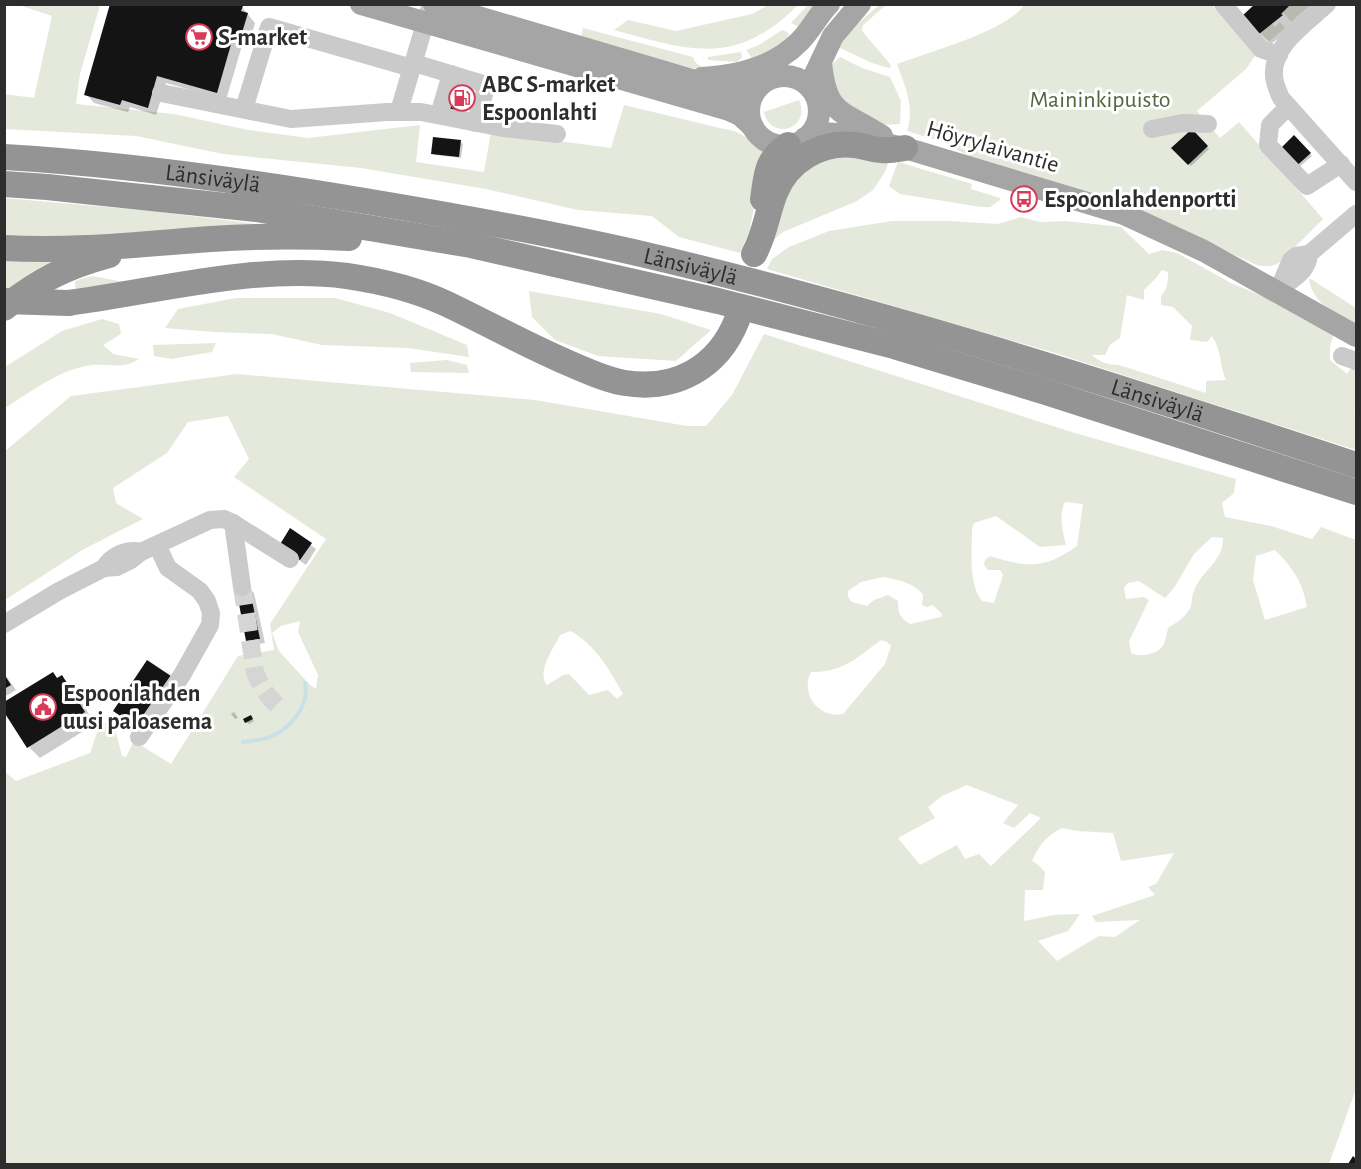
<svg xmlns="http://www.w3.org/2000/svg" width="1361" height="1169" viewBox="0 0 1361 1169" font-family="'Alegreya Sans',sans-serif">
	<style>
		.green { fill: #e4e9db; fill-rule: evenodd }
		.shadow { fill: #0003 }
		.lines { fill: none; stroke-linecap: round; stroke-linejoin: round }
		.stream { stroke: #c8e0e8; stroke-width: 4 }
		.building { fill: #141414 }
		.minor-tunnel { stroke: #d5d5d5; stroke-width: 18; stroke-dasharray: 18 9; stroke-linecap: butt }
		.minor { stroke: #cacaca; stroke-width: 18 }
		.major { stroke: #a5a5a5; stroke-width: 22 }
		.highway { stroke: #949494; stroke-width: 26 }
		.highway-bridge { stroke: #949494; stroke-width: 26 }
		.labels { text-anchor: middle; stroke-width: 6; stroke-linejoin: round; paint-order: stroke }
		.poi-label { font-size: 24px; font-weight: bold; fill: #2d2d2d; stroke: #fff; text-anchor: start }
		.park-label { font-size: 24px; fill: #55653d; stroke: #fff }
		.street-label { font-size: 24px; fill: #2d2d2d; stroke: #fff }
	</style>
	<rect width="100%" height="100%" fill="#fff"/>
	<g class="green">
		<path d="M 19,5 L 100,5 L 80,74 L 76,104 L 174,114 L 248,130 L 308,138 L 420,125 L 416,162 L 484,172 L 491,132 L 611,148 L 624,105 L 724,129 C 740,130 754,142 765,154 L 749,232 L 740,253 L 679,237 L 652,216 L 578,210 L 486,189 L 361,168 L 223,154 L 136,136 L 5,129 L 4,94 L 34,98 L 52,16 Z"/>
		<path d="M 768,5 L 798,5 C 736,67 690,51 614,30 L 628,20 L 676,31 L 752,14 Z"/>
		<polygon points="808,5 821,5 803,29 791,23"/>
		<polygon points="879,5 886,5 863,25 862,31 890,64 891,67 889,68 872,63 838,47 855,26"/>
		<path d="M 1024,5 L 1212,5 L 1257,53 L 1246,69 L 1197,111 L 1220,138 L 1239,122 L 1323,219 L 1280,262 C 1273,267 1266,267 1257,265 L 1117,202 L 978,161 L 954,148 L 952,145 L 907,131 C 915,107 905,86 897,64 C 928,52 1007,31 1024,5 Z"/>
		<polygon points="1291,5 1310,5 1291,22 1283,12"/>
		<polygon points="1280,22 1285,28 1267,43 1259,34 1271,23 1275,27"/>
		<path d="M 583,28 L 693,57 C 697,70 710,68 722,69 L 704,70 L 692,68 L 581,38 Z"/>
		<polygon points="782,30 789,33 786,44 748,61 751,57 746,50 759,45"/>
		<polygon points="741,52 742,57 737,62 708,60 708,57"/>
		<polygon points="840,57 862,68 890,77 901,101 900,124 882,125 840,101 829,67"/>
		<path d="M 799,100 C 812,129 770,142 764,112 Z"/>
		<polygon points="820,156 890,158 885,172 873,190 857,201 783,232 767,245 780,194"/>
		<polygon points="898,162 972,184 971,189 1000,198 1000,200 990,207 981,207 900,194 889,186"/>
		<polygon points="4,198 152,211 263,225 5,243"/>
		<path d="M 1021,217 L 1040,222 L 1066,221 L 1121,227 L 1149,254 L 1162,250 L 1177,253 L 1231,283 L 1276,302 L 1301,318 L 1334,334 L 1330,345 L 1330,360 L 1347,374 L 1353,365 L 1356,367 L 1356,407 L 1354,411 L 1356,413 L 1356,450 L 1055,353 L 767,269 L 772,259 L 789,247 L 829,231 L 892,221 L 950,221 L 998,224 ZM 1162,270 L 1168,272 C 1168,282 1168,288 1161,296 L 1161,305 L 1173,307 L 1192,326 L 1190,340 L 1207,342 L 1212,336 C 1222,352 1219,363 1226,380 L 1206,381 L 1206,393 L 1119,365 C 1109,365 1099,362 1092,355 L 1105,355 L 1110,345 L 1120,338 L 1127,295 L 1144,300 L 1144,290 L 1156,278 Z"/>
		<polygon points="78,256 5,300 5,257"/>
		<polygon points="92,276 124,282 76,294 75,281"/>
		<path d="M 1309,279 L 1311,279 L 1356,308 L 1356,326 C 1338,314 1312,304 1309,279 Z"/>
		<polygon points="529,291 661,314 711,330 676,361 598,356 555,340 532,317"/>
		<polygon points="236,298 335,298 390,313 467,345 469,357 408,348 322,345 272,334 214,332 165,328 178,309"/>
		<path d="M 102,319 L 119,324 L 121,334 L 103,345 L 113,354 L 139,359 C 126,369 108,364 93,365 C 61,368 31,392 5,408 L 5,367 L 62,331 Z"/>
		<path d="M 764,334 L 1075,433 L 1236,479 L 1234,493 L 1222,503 L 1225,517 L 1271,526 L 1312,539 L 1321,527 L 1356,540 L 1356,1089 L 1329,1164 L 5,1164 L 5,772 L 16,781 L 90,753 L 101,721 L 115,729 L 122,756 L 126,757 L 134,741 L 171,764 L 238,656 L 274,650 L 270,624 L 326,539 L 234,477 L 249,459 L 228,416 L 188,422 L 167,453 L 113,488 L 116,503 L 143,519 L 84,549 L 5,600 L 5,451 L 71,396 L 237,374 L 535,400 L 687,426 L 706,426 L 732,395 ZM 1065,502 L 1083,504 L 1077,546 C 1045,569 1028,568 990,556 L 985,560 L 984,565 L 988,570 L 1000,570 L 1003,575 L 994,603 L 982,601 C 968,583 972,551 972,529 L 974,523 L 996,516 L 1040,547 L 1066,545 C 1063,532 1058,515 1065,502 ZM 1212,537 L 1223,538 C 1224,561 1200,572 1194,591 C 1191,597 1193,604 1189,610 C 1184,618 1176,623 1168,628 C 1167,633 1166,639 1164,644 C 1159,654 1140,658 1131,653 L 1129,641 L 1149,600 L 1144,597 L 1126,599 L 1124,588 L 1128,583 L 1139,581 L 1165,598 L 1174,588 L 1194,554 ZM 1275,550 C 1292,567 1303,582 1307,607 L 1265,620 L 1253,580 L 1256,556 ZM 883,577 C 898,580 913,582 923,595 L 922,605 L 927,607 L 933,605 L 942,614 L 941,617 L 910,624 C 900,618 898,613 898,601 L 888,595 L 874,600 L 867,606 L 852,602 L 848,597 L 848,591 L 861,582 ZM 300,621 L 298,632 L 318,675 L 316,689 L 310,685 L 279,651 L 272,633 L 281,626 ZM 571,631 C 596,646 609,669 623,694 L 617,699 L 608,690 L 589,695 L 569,674 L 563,675 L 547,685 C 536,672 554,648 560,635 ZM 881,640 L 887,642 L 891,646 L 885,664 L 843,714 C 818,719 800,693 811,672 C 842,673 858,657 881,640 ZM 967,785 L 1018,805 L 1003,823 L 1014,828 L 1030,813 L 1041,818 L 991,866 L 979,854 L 965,859 L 957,845 L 920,865 L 898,838 L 935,818 L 928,807 L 942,796 ZM 1062,828 L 1077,831 L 1113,833 L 1121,861 L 1174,853 L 1156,884 L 1148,887 L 1155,895 L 1092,916 L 1096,922 L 1140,920 L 1115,937 L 1099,936 L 1057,961 L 1038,941 L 1068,931 L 1080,914 L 1053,915 L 1024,921 L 1025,890 L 1043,890 L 1045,872 L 1037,864 L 1032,861 C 1039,845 1046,836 1062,828 Z"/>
		<polygon points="216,343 212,352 171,359 154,356 153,345"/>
		<polygon points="447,360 467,365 469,373 411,372 410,363"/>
	</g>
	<g class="shadow">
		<polygon points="112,4 233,4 242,7 255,23 249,44 243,42 226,100 166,83 156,115 130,107 128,112 94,103 86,94"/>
		<polygon points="1257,4 1315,4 1294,27 1271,44 1260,33"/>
		<polygon points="471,88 473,90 466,114 454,110"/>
		<polygon points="1192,131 1209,149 1191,166 1174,148"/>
		<polygon points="1294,137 1312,156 1296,170"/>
		<polygon points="460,141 463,144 461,158 435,155 433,153"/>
		<polygon points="291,530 316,549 306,565 286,551"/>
		<polygon points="249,588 254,593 265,643 253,645 247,640"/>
		<polygon points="148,662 146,735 123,719 115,711"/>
		<polygon points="4,673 16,690 4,697"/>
		<polygon points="53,674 58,679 62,677 73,688 95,724 40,758 29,747 4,709"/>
		<polygon points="234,712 238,718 235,719 231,714"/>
		<polygon points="251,717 254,721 249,724 246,722"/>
	</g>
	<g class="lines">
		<path class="stream" d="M 243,742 C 253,741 263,740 272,736 C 291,728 310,704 305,683"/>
	</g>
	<g class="building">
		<polygon points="110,4 243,6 241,11 248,13 241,36 234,34 217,93 157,76 148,108 122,100 120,105 84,95"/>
		<polygon points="1255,4 1291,4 1281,14 1283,15 1259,34 1242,16"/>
		<polygon points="458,82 472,86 463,113 450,109"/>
		<polygon points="1192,129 1208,146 1188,165 1171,148"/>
		<polygon points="1294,135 1311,153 1293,169 1277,152"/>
		<polygon points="433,137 461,140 459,157 431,154"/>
		<polygon points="290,528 312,543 300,560 279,546"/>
		<polygon points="249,586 260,639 246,641 236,588"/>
		<polygon points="147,660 171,676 137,727 113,711"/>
		<polygon points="53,672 57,678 62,675 85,712 27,748 4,712 4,702"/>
		<polygon points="4,674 11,685 4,689"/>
		<polygon points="251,715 253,719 245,723 243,719"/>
		<polygon points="1353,1156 1356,1159 1356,1164 1348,1164"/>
	</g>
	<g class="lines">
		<path class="minor-tunnel" d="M 242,587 L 255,672 C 261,688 268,697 280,708"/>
		<g class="minor">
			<polyline points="1223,4 1261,49 1279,55"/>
			<path d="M 1327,4 C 1308,22 1272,45 1274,75 C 1274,83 1278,91 1281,98 L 1356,182"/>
			<polyline points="414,63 487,85 475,123"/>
			<polyline points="161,93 291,119 387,112 421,112 503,128 557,134"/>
			<polyline points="1288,107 1270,125 1268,145 1307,186 1341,164"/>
			<polyline points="244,109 269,27 412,68"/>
			<polyline points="399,111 429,10"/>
			<polyline points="439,115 451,74"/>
			<polyline points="1152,129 1182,123 1208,124"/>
			<path d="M 1281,288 C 1294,278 1308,271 1309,254"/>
			<polyline points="1278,291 1291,260 1296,256 1309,254 1356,214"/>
			<polyline points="1342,356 1356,361"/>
			<polyline points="233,523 290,559"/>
			<path d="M 141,552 C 127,548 111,556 104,568 L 117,567 L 131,560 L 141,552 L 210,520 L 224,519 L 233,523 L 242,587"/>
			<polyline points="4,624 59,591 104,568"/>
			<polyline points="139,737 182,675 210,625 211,613 207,601 200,591 168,568 157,545"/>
		</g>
		<g class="major">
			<polyline points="361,4 729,110 740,115 752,126"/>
			<polyline points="434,4 716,87 741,92 757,88"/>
			<path d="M 821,62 C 826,117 843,110 882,136"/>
			<polyline points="815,74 833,36 860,4"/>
			<circle cx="784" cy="111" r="35"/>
			<path d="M 702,78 C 737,76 774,68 800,41 C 811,30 818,15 829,4"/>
			<path d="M 805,138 C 836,125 874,144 905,148 L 1124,214 L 1204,251 L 1356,336"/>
		</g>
		<g class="highway">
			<path id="s1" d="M 4,157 C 125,164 246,181 365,201 C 455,216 544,232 633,252 C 878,309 1118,386 1356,465"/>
			<polyline points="4,184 47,187 256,209 471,245 718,301 894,346 1046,392 1356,492"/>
			<path d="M 763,199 C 767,174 765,162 788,145"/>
			<path d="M 4,248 C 73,252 143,244 211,239 C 257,236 303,236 349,238"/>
			<path d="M 754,254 C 765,234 767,213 775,193 C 787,161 821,141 855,145 C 864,146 873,150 882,150 C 890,151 898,149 905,148"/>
			<path d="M 68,303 C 159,291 254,264 347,276 C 381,281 415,289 447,304 C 489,324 530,347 573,365 C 590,372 606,380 625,383 C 675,391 718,368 737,320"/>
			<path d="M 4,308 C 40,280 65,267 109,255"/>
		</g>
		<polyline class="highway-bridge" points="4,301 68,303"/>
	</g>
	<defs>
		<g id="supermarket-ring" transform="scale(1.35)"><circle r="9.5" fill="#fff" stroke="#d83a59" stroke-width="1.5"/><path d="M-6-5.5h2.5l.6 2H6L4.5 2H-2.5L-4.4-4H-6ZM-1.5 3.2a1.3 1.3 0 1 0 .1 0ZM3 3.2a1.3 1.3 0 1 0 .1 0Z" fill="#d83a59"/></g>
		<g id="fuel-ring" transform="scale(1.35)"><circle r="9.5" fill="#fff" stroke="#d83a59" stroke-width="1.5"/><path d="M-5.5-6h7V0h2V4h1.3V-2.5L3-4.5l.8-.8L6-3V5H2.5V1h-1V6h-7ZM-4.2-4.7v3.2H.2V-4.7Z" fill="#d83a59"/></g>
		<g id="bus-ring" transform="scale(1.35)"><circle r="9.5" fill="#fff" stroke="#d83a59" stroke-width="1.5"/><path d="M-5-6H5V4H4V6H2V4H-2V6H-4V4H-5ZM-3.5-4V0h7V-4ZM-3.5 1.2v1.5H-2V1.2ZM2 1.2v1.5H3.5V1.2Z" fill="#d83a59"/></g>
		<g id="civic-ring" transform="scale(1.35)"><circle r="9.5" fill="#fff" stroke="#d83a59" stroke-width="1.5"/><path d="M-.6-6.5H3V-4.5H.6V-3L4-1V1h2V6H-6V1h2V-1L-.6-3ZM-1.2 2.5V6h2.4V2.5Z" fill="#d83a59"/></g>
	</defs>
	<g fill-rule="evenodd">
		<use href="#supermarket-ring" x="199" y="37"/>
		<use href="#fuel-ring" x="462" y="98"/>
		<use href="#bus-ring" x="1024" y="199"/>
		<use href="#civic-ring" x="43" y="707"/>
	</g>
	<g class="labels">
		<g class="poi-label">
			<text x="218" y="45">S-market</text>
			<text x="482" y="92">ABC S-market<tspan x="482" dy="28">Espoonlahti</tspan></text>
			<text x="1044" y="207">Espoonlahdenportti</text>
			<text x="63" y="701">Espoonlahden<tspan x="63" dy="28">uusi paloasema</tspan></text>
		</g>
		<g class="park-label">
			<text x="1100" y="107">Maininkipuisto</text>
		</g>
		<g class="street-label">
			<text transform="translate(993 146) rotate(16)" y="8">Höyrylaivantie</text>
			<text dy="8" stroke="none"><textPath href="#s1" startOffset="210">Länsiväylä</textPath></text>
			<text dy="8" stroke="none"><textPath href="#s1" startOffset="696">Länsiväylä</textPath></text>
			<text dy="8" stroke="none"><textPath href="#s1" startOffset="1182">Länsiväylä</textPath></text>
		</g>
	</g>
	<rect width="1361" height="1169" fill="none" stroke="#2d2d2d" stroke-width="12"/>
</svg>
